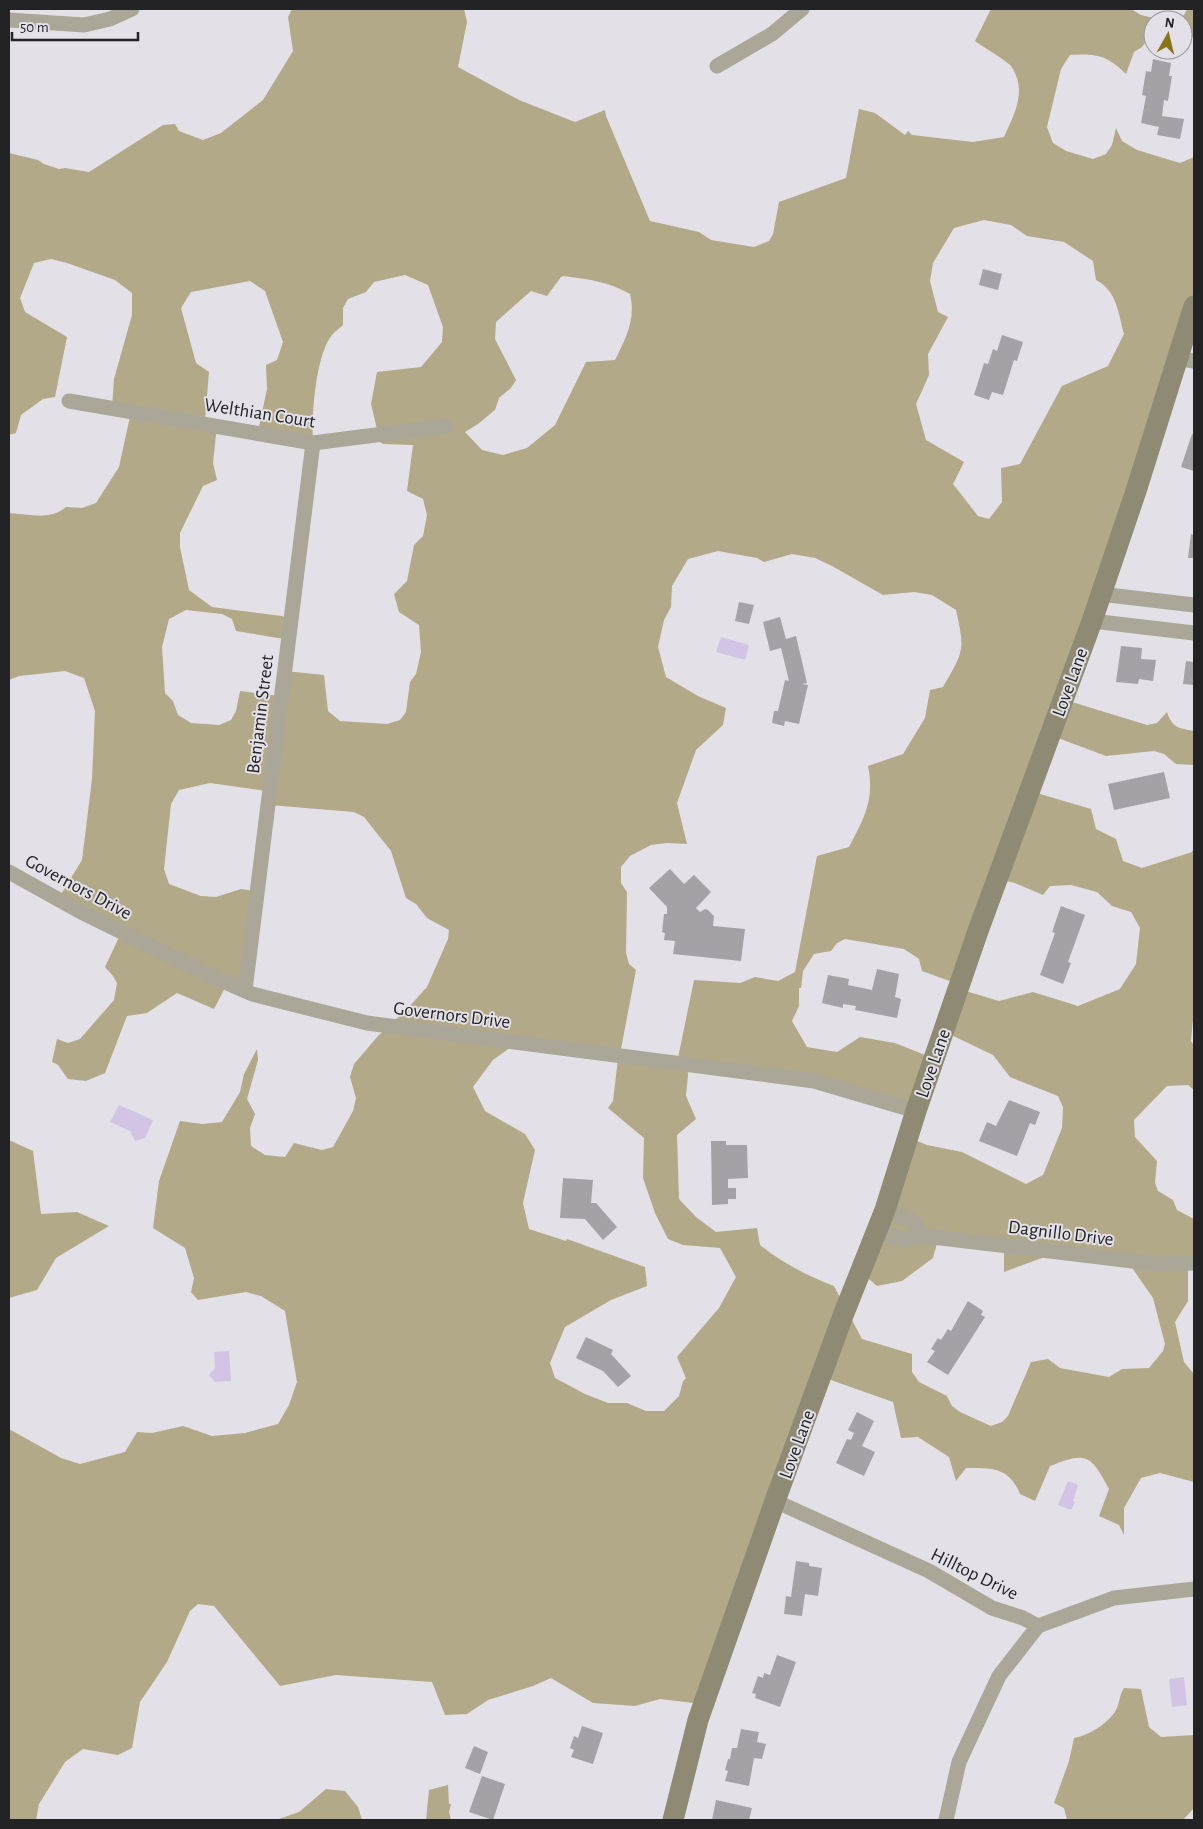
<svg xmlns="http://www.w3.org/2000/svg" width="1203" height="1829" viewBox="0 0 1203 1829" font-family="'Alegreya Sans',sans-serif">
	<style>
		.forest { fill: #b2a988; fill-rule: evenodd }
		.water { fill: #d2c4e5 }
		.building { fill: #a4a2a7 }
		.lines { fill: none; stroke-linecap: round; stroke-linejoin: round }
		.street { stroke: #aba798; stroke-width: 15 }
		.secondary { stroke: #8f8a74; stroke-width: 21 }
		.labels { text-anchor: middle; stroke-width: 4; stroke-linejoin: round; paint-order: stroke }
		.street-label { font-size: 19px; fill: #232224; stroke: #e3e1e7 }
	</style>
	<rect width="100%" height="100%" fill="#e3e1e7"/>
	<g class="forest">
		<path d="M 292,9 L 464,9 L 467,22 L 458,67 L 519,100 L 575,122 L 605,110 L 606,116 L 650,221 L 699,232 L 711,240 L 754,247 L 769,241 L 773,234 L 779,202 L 846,178 L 859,109 L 875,113 L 905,135 L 908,131 L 912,135 L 973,142 L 1004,137 C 1014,114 1028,91 1011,66 C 1006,60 983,47 975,41 L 991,9 L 1131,9 L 1141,15 L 1162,20 L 1153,20 L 1153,37 L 1149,38 L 1142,47 L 1134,52 L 1126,74 C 1107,55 1096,53 1070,55 L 1061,69 L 1047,127 L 1053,143 L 1066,151 L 1093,159 L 1106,154 L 1112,145 L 1116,128 L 1122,141 L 1137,150 L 1180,163 L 1194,157 L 1194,300 L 1072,702 L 1147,725 L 1157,723 L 1167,712 C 1172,728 1179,728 1194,731 L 1194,765 L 1176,764 L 1164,754 L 1154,751 L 1106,756 L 1058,738 L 1030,791 L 1091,809 L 1096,829 L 1116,839 L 1123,861 L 1142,868 L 1192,852 L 1194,848 L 1194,1008 L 1191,1041 L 1194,1046 L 1194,1090 L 1188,1085 L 1167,1086 L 1134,1120 L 1135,1137 L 1157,1161 L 1155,1183 L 1158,1191 L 1173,1200 L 1177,1210 L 1194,1219 L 1194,1261 L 1188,1262 L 1188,1301 L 1175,1322 L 1184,1362 L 1194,1374 L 1194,1482 L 1160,1473 L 1141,1478 L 1124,1508 L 1124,1535 L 1119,1525 L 1099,1516 L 1109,1489 C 1091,1455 1087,1451 1050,1466 L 1035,1501 L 1020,1494 C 1009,1467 992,1468 966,1468 L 956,1481 L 949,1457 L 918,1437 L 901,1438 L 893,1402 L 828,1379 L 702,1704 L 660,1699 L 635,1706 L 593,1703 L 551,1678 L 533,1686 L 488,1700 L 467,1714 L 445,1715 L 432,1682 L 336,1675 L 280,1686 L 214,1606 L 198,1604 L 190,1611 L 167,1662 L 140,1702 L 132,1748 L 118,1755 L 83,1749 L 65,1762 L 39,1804 L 36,1820 L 9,1820 L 9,1429 L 61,1458 L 80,1464 L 125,1452 L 137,1432 L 152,1433 L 183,1426 L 212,1436 L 245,1433 L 278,1424 L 289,1405 L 297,1382 L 285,1311 L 261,1296 L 246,1292 L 198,1300 L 191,1292 L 194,1278 L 185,1248 L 153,1228 L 159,1181 L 180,1121 L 202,1124 L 222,1122 L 240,1092 L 244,1074 L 257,1049 L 258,1060 L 247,1099 L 255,1114 L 250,1128 L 251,1146 L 265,1155 L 285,1157 L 294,1143 L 322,1150 L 333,1147 L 353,1111 L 356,1098 L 350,1077 L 354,1064 L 378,1036 L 407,1009 L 427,987 L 448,939 L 449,930 L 427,918 L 416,904 L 406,898 L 391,851 L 364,817 L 354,812 L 269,805 L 267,791 L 210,783 L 179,790 L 171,804 L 164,869 L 169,884 L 201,896 L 216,897 L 241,889 L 256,891 L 243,986 L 227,984 L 214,1009 L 177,993 L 147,1013 L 127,1016 L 105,1073 L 86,1081 L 68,1079 L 58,1065 L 52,1062 L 57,1039 L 68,1043 L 80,1039 L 114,1000 L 117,983 L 113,976 L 105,967 L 122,931 L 60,896 L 82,860 L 92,779 L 95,711 L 84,678 L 65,671 L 19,676 L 9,680 L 9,513 C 29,514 50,521 66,507 L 82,508 L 96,503 L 119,467 L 131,412 L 112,407 L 114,379 L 132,315 L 132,293 L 115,280 L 67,263 L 51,259 L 34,263 L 20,298 L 25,312 L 67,337 L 55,397 L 43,399 L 21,415 L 16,433 L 9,435 L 9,153 L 38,160 L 44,164 L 59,169 L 65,168 L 89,172 L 163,125 L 175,124 L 179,131 L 203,140 L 221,133 L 263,100 L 293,51 L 288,17 ZM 984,220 L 1011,225 L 1027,236 L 1064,242 L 1093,261 L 1096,280 C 1117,291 1118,312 1124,334 L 1108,366 L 1062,386 L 1020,464 L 1001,468 L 1002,502 L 989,519 L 978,516 L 953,484 L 964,462 L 926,440 L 916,404 L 929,375 L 928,354 L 948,317 L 938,312 L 930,281 L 933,263 L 954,228 ZM 405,275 L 428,285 L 443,327 L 442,342 L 421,367 L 377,372 L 371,404 L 380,442 L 383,444 L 413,445 L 407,491 L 423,499 L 427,515 L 423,536 L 414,545 L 407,581 L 394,594 L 399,612 L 419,625 L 421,652 L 416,674 L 410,682 L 406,712 L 400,720 L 387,724 L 340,721 L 328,711 L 324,675 L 285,671 L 279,696 L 240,691 L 236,711 L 231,720 L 219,725 L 191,723 L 178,715 L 173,701 L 165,693 L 162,647 L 169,619 L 186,610 L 222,614 L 232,619 L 236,631 L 284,639 L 285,618 L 282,616 L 212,607 L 189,590 L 180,547 L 180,533 L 203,486 L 217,480 L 213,463 L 217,425 L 205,420 L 209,372 L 196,363 L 181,308 L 191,292 L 250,281 L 265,291 L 283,342 L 277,360 L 266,365 L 267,389 L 258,431 L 313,441 C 311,416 316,354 332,335 C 335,331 340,328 343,325 L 343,308 L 348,299 L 366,292 L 374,282 ZM 564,276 C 587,279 610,282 630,294 C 636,319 626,338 615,360 L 586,362 L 555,425 L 527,448 L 503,455 L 482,450 L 465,432 L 478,424 L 495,410 L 499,398 L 511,388 L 516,380 L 495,339 L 496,322 L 531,291 L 547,296 L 561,277 ZM 718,551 L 757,558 L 764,562 L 792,554 L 815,558 L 832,566 L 883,595 L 914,592 L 932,595 L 956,610 C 965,650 964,651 943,687 L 930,690 L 925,718 L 903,754 L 868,766 C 875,800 864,818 849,847 L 817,856 L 795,972 L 778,981 L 755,977 L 740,983 L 694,980 L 678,1058 L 621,1049 L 636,970 L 629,964 L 626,953 L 627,892 L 621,883 L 621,867 L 630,856 L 651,845 L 667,843 L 687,844 L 677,803 L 696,750 L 723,725 L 726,708 L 698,696 L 666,677 L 658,647 L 664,620 L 671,607 L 672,586 L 688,559 ZM 997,879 L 1015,883 L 1043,895 L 1050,886 L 1071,885 L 1097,892 L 1112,906 L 1131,912 L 1140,928 L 1136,964 L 1120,989 L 1078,1006 L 1033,992 L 999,1001 L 959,989 L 945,1032 L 993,1055 L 1010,1077 L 1058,1096 L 1063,1107 L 1062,1128 L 1043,1175 L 1026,1184 L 962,1152 L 927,1145 L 905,1136 L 856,1268 L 877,1286 L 902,1281 L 933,1258 L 939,1236 L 1004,1247 L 1004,1272 L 1061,1251 L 1126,1259 L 1153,1298 L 1165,1344 L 1163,1351 L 1149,1368 L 1122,1369 L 1109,1377 L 1060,1368 L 1048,1359 L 1031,1362 L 1008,1416 L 1002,1422 L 991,1426 L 960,1412 L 952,1406 L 947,1396 L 919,1382 L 912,1372 L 912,1354 L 862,1339 L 834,1286 C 808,1276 782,1263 760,1245 L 757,1228 L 716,1232 L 696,1217 L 679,1199 L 677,1135 L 696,1119 L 686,1096 L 689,1065 L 914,1104 L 930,1057 L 895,1043 L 860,1037 L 837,1052 L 807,1047 L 792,1021 L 799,1006 L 799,988 L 801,988 L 803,971 L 814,954 L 831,951 L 837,943 L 845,939 L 904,949 L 919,959 L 922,971 L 958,984 ZM 522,1039 L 619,1050 L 613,1101 L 608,1108 L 644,1138 L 643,1178 L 655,1213 L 668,1239 L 683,1245 L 720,1248 L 736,1277 L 719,1308 L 677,1357 L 686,1378 L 683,1381 L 679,1396 L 664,1411 L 646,1411 L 627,1403 L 608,1403 L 585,1394 L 555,1378 L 550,1363 L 565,1327 L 611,1300 L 647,1286 L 645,1267 L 567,1239 L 566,1241 L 529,1229 L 523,1203 L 535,1150 L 525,1134 L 485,1111 L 473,1087 L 493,1060 Z"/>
		<polygon points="1187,9 1194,9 1194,37 1183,36 1183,20 1172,20 1184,15"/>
		<polygon points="9,1140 33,1151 41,1214 77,1212 109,1226 56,1258 37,1290 9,1298"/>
		<path d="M 1124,1688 L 1141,1689 L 1149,1727 L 1161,1737 L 1194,1735 L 1194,1808 L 1183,1820 L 1067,1820 L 1064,1808 L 1054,1803 L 1069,1761 L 1074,1738 C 1088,1736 1109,1723 1116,1710 C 1120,1703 1119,1695 1124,1688 Z"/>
		<polygon points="448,1785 449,1804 451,1804 449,1812 451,1820 426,1820 429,1790"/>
		<polygon points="326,1789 345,1791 358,1807 362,1820 276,1820 299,1812"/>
	</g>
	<g class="water">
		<polygon points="721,637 749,645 745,660 716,652"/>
		<polygon points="119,1105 153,1120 145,1138 135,1141 130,1131 110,1122"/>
		<polygon points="229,1351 231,1381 215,1382 209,1375 215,1368 214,1352"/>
		<polygon points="1068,1481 1078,1485 1073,1501 1075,1502 1071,1510 1058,1505"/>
		<polygon points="1184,1677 1187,1705 1172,1707 1169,1679"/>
	</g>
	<g class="building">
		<polygon points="1153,59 1171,63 1169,76 1172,76 1168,101 1164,100 1162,116 1184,119 1180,139 1157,135 1159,127 1141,123 1146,96 1142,95 1146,71 1151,72"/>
		<polygon points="983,269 1002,274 998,290 979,285"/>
		<polygon points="1002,335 1023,342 1017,361 1014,360 1003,395 992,392 989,400 974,395 984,363 988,364 993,349 997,351"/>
		<polygon points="1192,434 1194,435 1194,471 1181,467"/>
		<polygon points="1191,534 1194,535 1194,558 1188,558"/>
		<polygon points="739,602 754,605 749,624 735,621"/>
		<polygon points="780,617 786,639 796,636 807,683 802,684 808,685 799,724 785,721 784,726 772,723 774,711 778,711 785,680 789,681 781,648 770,651 763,622"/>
		<polygon points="1121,646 1142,648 1141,659 1156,660 1153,681 1139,679 1138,684 1116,682"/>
		<polygon points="1186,661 1194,662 1194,685 1183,684"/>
		<polygon points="1164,772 1170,798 1114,810 1108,784"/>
		<polygon points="670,869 684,884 694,875 711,892 696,908 700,912 705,909 708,910 714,916 713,926 745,929 741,961 673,954 675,941 664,940 665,933 662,932 664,914 667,914 667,907 649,888"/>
		<polygon points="1061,906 1085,915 1068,962 1071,963 1063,984 1040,975 1055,933 1052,932"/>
		<polygon points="877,969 899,974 895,997 901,999 897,1018 855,1010 856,1006 843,1004 843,1008 822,1003 828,975 849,979 848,985 872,990"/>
		<polygon points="1009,1100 1040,1112 1035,1125 1030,1123 1017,1156 979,1141 987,1122 996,1126"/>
		<polygon points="711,1141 726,1141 726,1145 747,1145 748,1178 728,1179 728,1188 736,1188 736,1199 728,1199 728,1204 712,1205"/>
		<polygon points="563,1178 593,1180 591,1203 596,1203 617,1227 603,1240 585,1219 560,1218"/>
		<polygon points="968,1301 983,1311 981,1315 985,1317 948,1375 927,1362 935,1351 931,1349 938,1338 941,1340 948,1329 951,1331"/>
		<polygon points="586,1337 613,1350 611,1354 631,1376 618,1387 603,1371 576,1358"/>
		<polygon points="857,1412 874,1421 862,1446 875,1452 864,1476 836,1463 847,1439 851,1440 854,1433 848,1430"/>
		<polygon points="796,1561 809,1563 809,1566 822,1568 818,1596 805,1594 802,1616 784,1614 786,1596 791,1597"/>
		<polygon points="777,1655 796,1662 780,1707 755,1698 756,1694 752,1693 758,1676 763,1678 764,1673 770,1675"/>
		<polygon points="582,1726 603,1733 593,1764 571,1757 574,1750 570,1748 574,1736 578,1738"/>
		<polygon points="741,1729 759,1732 757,1742 766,1744 762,1759 754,1758 749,1786 725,1781 728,1771 725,1770 728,1759 730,1759 732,1748 737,1748"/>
		<polygon points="474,1746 488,1752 480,1774 465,1768"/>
		<polygon points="482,1776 505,1784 493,1820 469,1812"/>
		<polygon points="716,1800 752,1808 749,1820 712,1820"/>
	</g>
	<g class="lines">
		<g class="street">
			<polyline points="9,20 84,25 110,19 132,9"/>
			<polyline points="717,66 772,34 802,9"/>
			<polyline points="1179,359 1194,361"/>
			<polyline points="69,401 313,443 446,426"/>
			<polyline points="1100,594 1194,605"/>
			<polyline points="1092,621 1194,633"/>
			<polyline points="9,872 81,912 220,980 252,994 367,1023 814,1081 916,1111"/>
			<polyline points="245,990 313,443"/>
			<polyline points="885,1210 912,1221 924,1236"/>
			<polyline points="876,1232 905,1240 924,1236 1157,1264 1194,1263"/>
			<polyline points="775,1501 929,1571 992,1608 1023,1618 1038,1626 1114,1598 1194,1589"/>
			<polyline points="946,1820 959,1762 999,1676 1038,1626"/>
		</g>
		<polyline class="secondary" points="673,1820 698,1720 775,1501 844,1313 885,1210 916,1111 978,931 1092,621 1136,491 1194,306"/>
	</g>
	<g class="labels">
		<g class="street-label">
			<text transform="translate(260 412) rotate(9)" y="7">Welthian Court</text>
			<text transform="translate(1069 682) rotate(-70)" y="7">Love Lane</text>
			<text transform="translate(259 714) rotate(-83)" y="7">Benjamin Street</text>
			<text transform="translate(79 886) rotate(28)" y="7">Governors Drive</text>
			<text transform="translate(452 1014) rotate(7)" y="7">Governors Drive</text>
			<text transform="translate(932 1063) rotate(-71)" y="7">Love Lane</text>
			<text transform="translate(1061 1232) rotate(7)" y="7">Dagnillo Drive</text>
			<text transform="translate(796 1444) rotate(-70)" y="7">Love Lane</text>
			<text transform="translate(975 1573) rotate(26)" y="7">Hilltop Drive</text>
		</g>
	</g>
	<rect width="1203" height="1829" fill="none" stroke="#232224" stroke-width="20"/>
	<g transform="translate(1168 35) rotate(8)"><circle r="24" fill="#e3e1e7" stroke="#969599"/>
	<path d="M0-4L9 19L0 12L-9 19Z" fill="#897417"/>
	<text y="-8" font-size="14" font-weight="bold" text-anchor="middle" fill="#232224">N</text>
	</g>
	<path d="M12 32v8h126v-8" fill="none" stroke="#232224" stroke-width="2.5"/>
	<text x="20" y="32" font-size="15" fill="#232224" stroke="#e3e1e7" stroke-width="4" paint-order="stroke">50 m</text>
</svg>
